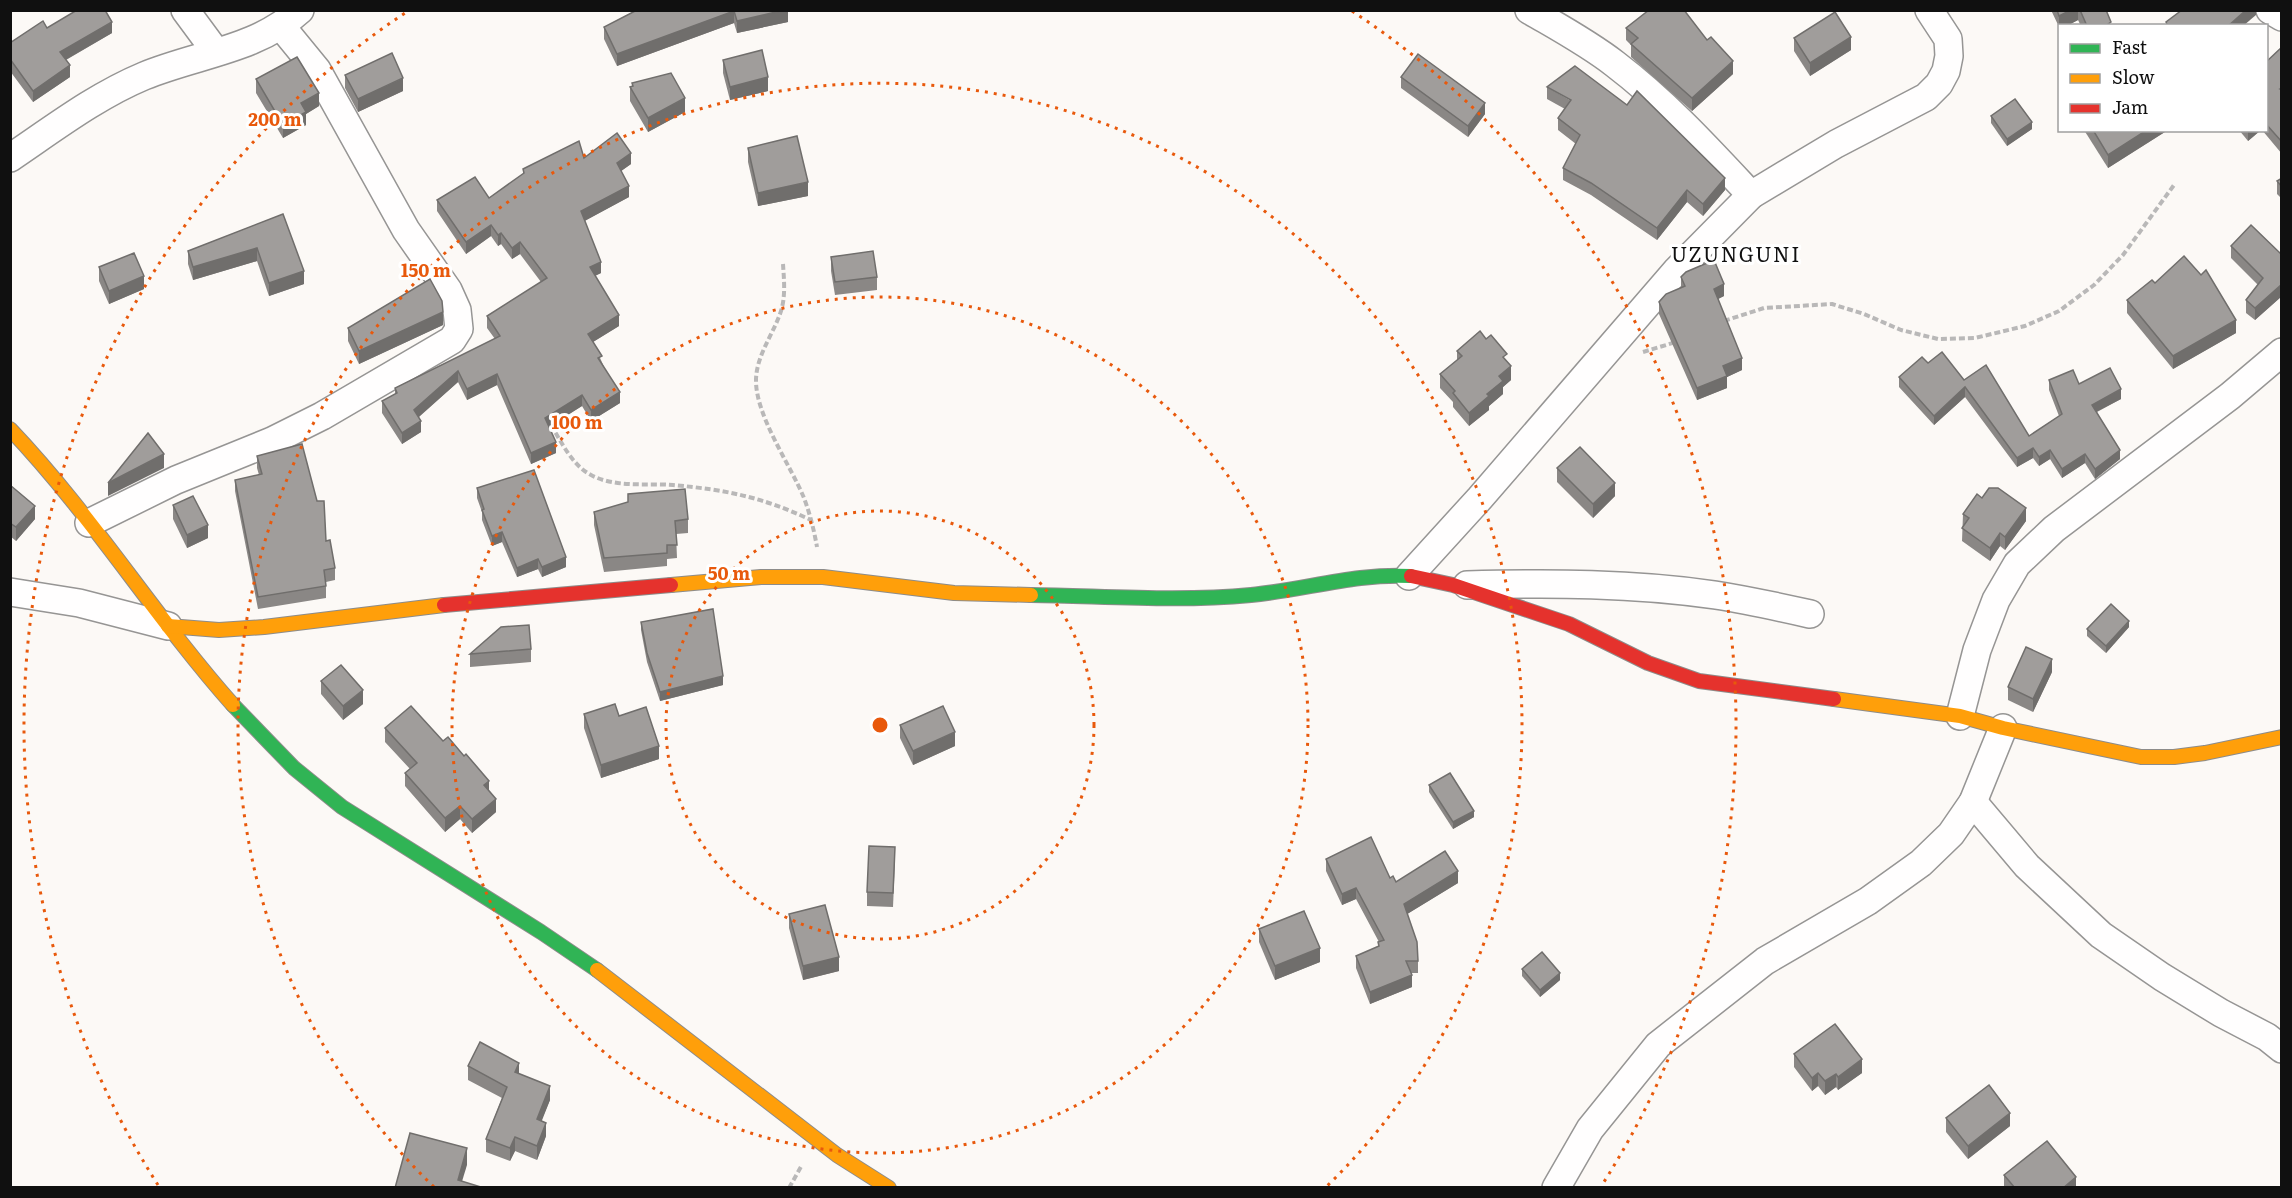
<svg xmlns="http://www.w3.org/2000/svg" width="2292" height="1198" viewBox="0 0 2292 1198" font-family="Literata,serif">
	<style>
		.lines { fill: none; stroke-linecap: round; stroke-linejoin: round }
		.street-casing { stroke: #969594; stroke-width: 30 }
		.fast-casing { stroke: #8d8c8a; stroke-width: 16 }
		.slow-casing { stroke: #8d8c8a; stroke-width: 16 }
		.jam-casing { stroke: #8d8c8a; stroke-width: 16 }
		.path { stroke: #b9b8b8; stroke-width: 4; stroke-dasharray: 6 3; stroke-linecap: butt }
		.street { stroke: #fffefe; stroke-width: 27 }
		.fast { stroke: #30b455; stroke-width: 14 }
		.slow { stroke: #ff9f0a; stroke-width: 14 }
		.jam { stroke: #e5322d; stroke-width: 14 }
		.wall { fill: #8a8785 }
		.shaded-wall { fill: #706e6c }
		.building { fill: #a09d9b; stroke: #706e6c; stroke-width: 1.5 }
		.ring { fill: none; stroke: #e8590c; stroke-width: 3; stroke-dasharray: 3 6 }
		.labels { text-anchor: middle; stroke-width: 6; stroke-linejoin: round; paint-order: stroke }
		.quarter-label { font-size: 20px; letter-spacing: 1.5px; fill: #101010; stroke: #fff }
		.centre { fill: #e8590c; stroke: #fff; stroke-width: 3 }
		.ring-label { font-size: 18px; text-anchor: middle; font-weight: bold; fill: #e8590c; stroke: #fff; stroke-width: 6; stroke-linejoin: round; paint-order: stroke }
	</style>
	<rect width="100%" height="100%" fill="#fcf9f6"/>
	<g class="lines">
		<g class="street-casing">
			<g id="street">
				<polyline points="185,10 216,52"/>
				<path d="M 1529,10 C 1558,27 1588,43 1615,64 C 1665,102 1708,149 1751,195"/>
				<polyline points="2270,10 2282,17"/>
				<path d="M 10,158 C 53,129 96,96 144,76 C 197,54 257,50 300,10"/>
				<polyline points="89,523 176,480 272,441 322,416 452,340 459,329 457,310 448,290 406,230 317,70 281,26"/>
				<polyline points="1409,576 1480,498 1676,271 1751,195 1836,144 1926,97 1939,84 1946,71 1949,56 1948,39 1929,10"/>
				<path d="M 1467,585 C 1550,583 1633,583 1715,595 C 1747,600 1779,607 1810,614"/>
				<polyline points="10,592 79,603 168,626"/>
				<polyline points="1960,716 1977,650 1996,600 2017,564 2054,529 2230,396 2282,352"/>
				<polyline points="1973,802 2027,866 2101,935 2162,977 2221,1013 2267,1037 2282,1049"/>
				<polyline points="1556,1188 1590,1129 1658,1045 1765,961 1868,901 1921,863 1951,834 1973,802 2003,728"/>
			</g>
		</g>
		<g class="fast-casing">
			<g id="fast">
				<path d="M 1031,595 C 1104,596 1178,602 1251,595 C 1305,590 1356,573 1411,576"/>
				<polyline points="233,705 294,768 342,807 541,932 597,970"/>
			</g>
		</g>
		<g class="slow-casing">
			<g id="slow">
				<path d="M 10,429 C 92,515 154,616 233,705"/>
				<polyline points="671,585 761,577 823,577 954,593 1031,595"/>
				<polyline points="168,626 219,630 264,627 444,605"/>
				<polyline points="1834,699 1960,716 2003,728 2141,757 2174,757 2205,753 2282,737"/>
				<polyline points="597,970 837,1155 889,1188"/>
			</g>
		</g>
		<g class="jam-casing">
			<g id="jam">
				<polyline points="1411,576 1453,585 1569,624 1648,663 1699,681 1834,699"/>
				<polyline points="444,605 671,585"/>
			</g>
		</g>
		<g class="path">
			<path d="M 783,264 C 784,280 786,298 780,314 C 772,336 757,355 756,379 C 755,415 790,464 804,498 C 810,514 814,530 817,547"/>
			<polyline points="1724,321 1764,308 1832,304 1864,314 1901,330 1938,339 1975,338 2025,326 2059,311 2094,285 2123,255 2174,185"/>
			<polyline points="1643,352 1676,342"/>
			<path d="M 551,425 C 562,443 572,465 591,475 C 615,488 647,483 673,485 C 727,490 762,497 811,520"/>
			<polyline points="789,1188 802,1165"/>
		</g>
		<use href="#street" class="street"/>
		<use href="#fast" class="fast"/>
		<use href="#slow" class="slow"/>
		<use href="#jam" class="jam"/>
	</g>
	<g class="wall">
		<polygon points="637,10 788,10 788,22 737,33 734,23 617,66 604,39 604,27"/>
		<polygon points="2051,10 2106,10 2111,26 2081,26 2078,20 2060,29"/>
		<polygon points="47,28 112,33 66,60 70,77 33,102 10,71 10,43"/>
		<polygon points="1626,28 1733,74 1692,111 1631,57 1631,45 1626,40"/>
		<polygon points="1794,38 1851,50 1810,76 1794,51"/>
		<polygon points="2282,47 2282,154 2262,130 2266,130 2266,62"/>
		<polygon points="723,60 768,91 730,100 723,73"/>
		<polygon points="345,75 403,91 358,112 345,88"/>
		<polygon points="1401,77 1485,114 1468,137 1401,88"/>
		<polygon points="256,79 319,106 306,114 306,125 283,138 256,93"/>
		<polygon points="632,83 685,112 648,132 630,101 630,87 632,86"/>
		<polygon points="1547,87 1725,190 1703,216 1687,202 1657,240 1591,195 1563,180 1563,168 1576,144 1558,130 1558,118 1565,109 1547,99"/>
		<polygon points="1991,116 2032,129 2007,146 1991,123"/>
		<polygon points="2084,130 2168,130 2108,168"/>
		<polygon points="2239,130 2261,130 2248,141"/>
		<polygon points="748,148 808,196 758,206 748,162"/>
		<polygon points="584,158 631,164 621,171 629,197 584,221 601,273 595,276 619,326 593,342 620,403 591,421 582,406 549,427 556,453 531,464 497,385 467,400 458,382 419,417 421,432 402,444 382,413 382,401 395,395 395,388 495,339 487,328 487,316 541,282 520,254 512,259 501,244 498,246 491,236 466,254 437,211 437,200 489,198 523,174 523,169"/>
		<polygon points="2282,178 2282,199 2277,194 2277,181"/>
		<polygon points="283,214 304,284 269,296 257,261 193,280 188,264 188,251"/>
		<polygon points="2231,246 2281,254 2282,253 2282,296 2255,320 2246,313 2246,300 2258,285 2231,258"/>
		<polygon points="831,257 877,277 877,290 835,295 831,271"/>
		<polygon points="99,267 144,289 109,304 99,281"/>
		<polygon points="2201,275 2236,333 2173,369 2127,313 2127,300 2155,283"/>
		<polygon points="1681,277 1724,296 1718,299 1742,370 1727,377 1727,388 1697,400 1659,314 1659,302 1681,287"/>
		<polygon points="443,325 359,364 348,341 348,328"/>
		<polygon points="1457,351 1511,380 1503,387 1503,394 1489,406 1489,410 1469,426 1453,407 1453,402 1440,388 1440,374 1457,360"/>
		<polygon points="1928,363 1964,380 2029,436 2059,416 2049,390 2049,380 2079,384 2121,399 2097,412 2120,459 2095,479 2085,463 2062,478 2050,459 2039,466 2033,458 2017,467 1965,397 1934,425 1899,387 1899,377"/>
		<polygon points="257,456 326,541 335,568 335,580 326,582 326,598 258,609 235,491 235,480 259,475 257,468"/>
		<polygon points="1557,468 1615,496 1593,518 1557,482"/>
		<polygon points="10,485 35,519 16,541 10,536"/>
		<polygon points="477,488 566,567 542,577 538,569 517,577 502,542 492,546 482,520 482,512 477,498"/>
		<polygon points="628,494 688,519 688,533 676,534 677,558 667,559 667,566 604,572 594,525 594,512 628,503"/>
		<polygon points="1982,498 2026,521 2005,550 2000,546 1990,561 1962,541 1963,514"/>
		<polygon points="173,505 208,538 187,548 173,519"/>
		<polygon points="641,622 723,685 660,701 647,662 641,630"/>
		<polygon points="2129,627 2106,653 2087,636 2087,629"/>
		<polygon points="531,649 531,662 470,667 470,654"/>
		<polygon points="2052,672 2033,712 2008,700 2008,687"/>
		<polygon points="321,681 363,704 343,720 321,694"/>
		<polygon points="584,714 619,716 659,759 601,778 584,728"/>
		<polygon points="900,725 955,746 913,765 900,738"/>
		<polygon points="385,728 443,741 464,756 489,791 496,812 472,833 460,819 445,832 405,786 405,773 410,769 385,742"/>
		<polygon points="1429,785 1474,817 1453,829 1429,792"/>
		<polygon points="1326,859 1390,878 1396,882 1458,883 1407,914 1418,961 1418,973 1411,973 1412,987 1370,1004 1356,968 1356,956 1378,947 1378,942 1379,942 1356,899 1342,905 1326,871"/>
		<polygon points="895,861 893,907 867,906 867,892"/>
		<polygon points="789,914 839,971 803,980 789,928"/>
		<polygon points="1259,929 1320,962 1275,980 1259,942"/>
		<polygon points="1522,969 1560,980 1540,997 1522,976"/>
		<polygon points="1794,1054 1862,1073 1838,1090 1836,1087 1825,1095 1818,1086 1812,1091 1794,1067"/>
		<polygon points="468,1066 519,1074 550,1100 541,1121 546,1136 537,1160 515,1151 510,1161 486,1152 486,1139 502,1098 468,1080"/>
		<polygon points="1946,1118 2010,1126 1968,1159 1946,1132"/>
		<polygon points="2004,1175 2076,1188 2004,1188"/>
	</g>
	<g class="shaded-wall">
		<polygon points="784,10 788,10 788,22 737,33 737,21"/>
		<polygon points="2071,10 2078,10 2078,20 2067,26 2060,26 2059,29 2059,16"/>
		<polygon points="2246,10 2256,10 2256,15 2243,26 2228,26"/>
		<polygon points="734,11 734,23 617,66 617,54"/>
		<polygon points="112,22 112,33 60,63 60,52"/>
		<polygon points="1851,37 1851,50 1810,76 1810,63"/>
		<polygon points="1733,61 1733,74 1692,111 1692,98"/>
		<polygon points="70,65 70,77 33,102 33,91"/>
		<polygon points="768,77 768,91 730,100 730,87"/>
		<polygon points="403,78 403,91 358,112 358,99"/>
		<polygon points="319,93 319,106 306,114 306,125 283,138 283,125 301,103"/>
		<polygon points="685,98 685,112 648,132 648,118"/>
		<polygon points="1485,103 1485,114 1468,137 1468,126"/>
		<polygon points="2032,122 2032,129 2007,146 2007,139"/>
		<polygon points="2147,130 2168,130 2108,168 2108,155"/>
		<polygon points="2248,130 2261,130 2248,141"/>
		<polygon points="631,153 631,164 617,174 617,163"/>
		<polygon points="1725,178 1725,190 1703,216 1703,204"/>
		<polygon points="808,182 808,196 758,206 758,193"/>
		<polygon points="629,186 629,197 581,223 581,211"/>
		<polygon points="1687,190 1687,202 1657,240 1657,228"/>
		<polygon points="491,225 491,236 466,254 466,242"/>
		<polygon points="501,233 501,244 498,246 498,235"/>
		<polygon points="520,242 520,254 512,259 512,248"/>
		<polygon points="257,248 257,261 193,280 193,267"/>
		<polygon points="601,262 601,273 590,278 590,267"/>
		<polygon points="304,271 304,284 269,296 269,283"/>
		<polygon points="144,276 144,289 109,304 109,291"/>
		<polygon points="1724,284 1724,296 1714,301 1714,289"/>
		<polygon points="2282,284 2282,296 2255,320 2255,308"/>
		<polygon points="443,312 443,325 359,364 359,351"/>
		<polygon points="619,315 619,326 588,345 588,334"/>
		<polygon points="2236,320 2236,333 2173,369 2173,356"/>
		<polygon points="1742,358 1742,370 1727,377 1727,388 1697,400 1697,388 1723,366"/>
		<polygon points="1511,366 1511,380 1503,387 1503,394 1489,406 1489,410 1469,426 1469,413 1487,394 1499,376"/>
		<polygon points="458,371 458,382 414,421 414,410"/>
		<polygon points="497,374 497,385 467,400 467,389"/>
		<polygon points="1965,387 1965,397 1934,425 1934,416"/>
		<polygon points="2121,389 2121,399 2092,414 2092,405"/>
		<polygon points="620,392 620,403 591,421 591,410"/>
		<polygon points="582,395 582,406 545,429 545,418"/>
		<polygon points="421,421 421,432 402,444 402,433"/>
		<polygon points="556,442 556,453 531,464 531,453"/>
		<polygon points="2033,448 2033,458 2017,467 2017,458"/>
		<polygon points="2050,450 2050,459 2039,466 2039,457"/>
		<polygon points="2120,450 2120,459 2095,479 2095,469"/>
		<polygon points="164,454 164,468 108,496 108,483"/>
		<polygon points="2085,454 2085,463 2062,478 2062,469"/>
		<polygon points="1615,483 1615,496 1593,518 1593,504"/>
		<polygon points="35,506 35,519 16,541 16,527"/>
		<polygon points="2026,508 2026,521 2005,550 2005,537"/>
		<polygon points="208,525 208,538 187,548 187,535"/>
		<polygon points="502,532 502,542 492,546 492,536"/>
		<polygon points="2000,533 2000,546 1990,561 1990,548"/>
		<polygon points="566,557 566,567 542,577 542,567"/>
		<polygon points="538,559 538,569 517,577 517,568"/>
		<polygon points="2129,621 2129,627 2106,653 2106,646"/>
		<polygon points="2052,659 2052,672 2033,712 2033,699"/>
		<polygon points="723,676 723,685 660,701 660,692"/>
		<polygon points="363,690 363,704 343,720 343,706"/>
		<polygon points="955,732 955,746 913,765 913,751"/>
		<polygon points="659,746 659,759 601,778 601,765"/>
		<polygon points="489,781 489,794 484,785"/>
		<polygon points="496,799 496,812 472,833 472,819"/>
		<polygon points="460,806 460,819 445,832 445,818"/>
		<polygon points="1474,811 1474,817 1453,829 1453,822"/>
		<polygon points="1458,871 1458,883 1404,916 1404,904"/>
		<polygon points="1356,888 1356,899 1342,905 1342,894"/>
		<polygon points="1320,948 1320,962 1275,980 1275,966"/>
		<polygon points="839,957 839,971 803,980 803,966"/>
		<polygon points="1560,973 1560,980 1540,997 1540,990"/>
		<polygon points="1412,975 1412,987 1370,1004 1370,992"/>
		<polygon points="1862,1059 1862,1073 1838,1090 1838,1077"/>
		<polygon points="519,1063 519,1077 515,1072"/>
		<polygon points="1818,1073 1818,1086 1812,1091 1812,1078"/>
		<polygon points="1836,1074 1836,1087 1825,1095 1825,1081"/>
		<polygon points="550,1086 550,1100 537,1133 537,1119"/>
		<polygon points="2010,1113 2010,1126 1968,1159 1968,1146"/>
		<polygon points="546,1123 546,1136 537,1160 537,1146"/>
		<polygon points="515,1137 515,1151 510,1161 510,1148"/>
		<polygon points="467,1148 467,1165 460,1188 458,1180"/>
		<polygon points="2076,1177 2076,1188 2063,1188"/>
	</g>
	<g class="building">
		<polygon points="77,10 105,10 112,22 60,52 70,65 33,91 10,59 10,43 43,21 47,28"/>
		<polygon points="637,10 784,10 737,21 734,11 617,54 604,27"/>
		<polygon points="1649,10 1684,10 1707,40 1711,37 1733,61 1692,98 1631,44 1638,38 1626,28"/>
		<polygon points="2057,10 2071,10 2059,16"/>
		<polygon points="2080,10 2106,10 2111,22 2105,26 2087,26"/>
		<polygon points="2182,10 2246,10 2228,26 2168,26 2166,22"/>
		<polygon points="1835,12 1851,37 1810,63 1794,38"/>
		<polygon points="2282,47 2282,88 2280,89 2282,90 2282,142 2266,124 2266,62"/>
		<polygon points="762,50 768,77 730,87 723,60"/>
		<polygon points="392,53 403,78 358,99 345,75"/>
		<polygon points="1418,54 1485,103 1468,126 1401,77"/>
		<polygon points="297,57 319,93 301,103 306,112 283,125 256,79"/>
		<polygon points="1575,66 1627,105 1637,91 1725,178 1703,204 1687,190 1657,228 1591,183 1563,168 1580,135 1558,118 1571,100 1547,87"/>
		<polygon points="671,73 685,98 648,118 630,87 633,86 632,83"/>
		<polygon points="2015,99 2032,122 2007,139 1991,116"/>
		<polygon points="2093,130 2147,130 2108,155"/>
		<polygon points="617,133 631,153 617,163 629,186 581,211 601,262 590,267 619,315 588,334 602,356 598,358 620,392 591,410 582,395 545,418 556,442 531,453 497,374 467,389 458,371 414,410 421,421 402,433 382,401 397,393 395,388 500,336 487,316 547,278 520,242 512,248 501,233 498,235 491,225 466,242 437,200 475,177 489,198 524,173 523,169 579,141 584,158"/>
		<polygon points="797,136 808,182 758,193 748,148"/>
		<polygon points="2282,178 2282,187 2277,181"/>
		<polygon points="283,214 304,271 269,283 257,248 193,267 188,251"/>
		<polygon points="2251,225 2281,254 2282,253 2282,284 2255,308 2246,300 2263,278 2231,246"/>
		<polygon points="873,251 877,277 835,282 831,257"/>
		<polygon points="134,253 144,276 109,291 99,267"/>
		<polygon points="2184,256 2201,275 2206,270 2236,320 2173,356 2127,300 2152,280 2155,283"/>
		<polygon points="1714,260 1724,284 1714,289 1742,358 1723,366 1727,376 1697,388 1659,302 1666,294 1685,286 1681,277 1686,272"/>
		<polygon points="430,279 442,301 443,312 359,351 348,328"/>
		<polygon points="1480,331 1486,339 1491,335 1507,354 1503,357 1511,366 1499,376 1503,381 1487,394 1489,396 1469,413 1453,393 1455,391 1440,374 1462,356 1457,351"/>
		<polygon points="1942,352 1964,380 1986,365 2029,436 2062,414 2049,380 2073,370 2079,384 2110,368 2121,389 2092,405 2120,450 2095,469 2085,454 2062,469 2050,450 2039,457 2033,448 2017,458 1965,387 1934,416 1899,377 1922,357 1928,363"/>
		<polygon points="148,433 164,454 108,483"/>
		<polygon points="302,444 317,501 324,501 326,541 330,540 335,568 324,570 326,586 258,597 235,480 262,474 257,456"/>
		<polygon points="1580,447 1615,483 1593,504 1557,468"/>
		<polygon points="534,470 566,557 542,567 538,559 517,568 502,532 492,536 482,510 484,509 477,488"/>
		<polygon points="10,485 35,506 16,527 10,523"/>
		<polygon points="1989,488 1998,488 2026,508 2005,537 2000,533 1990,548 1962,528 1969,518 1963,514 1977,494 1982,498"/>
		<polygon points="685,489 688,519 675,521 677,545 667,545 667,553 604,558 594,512 628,502 628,494"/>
		<polygon points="193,496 208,525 187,535 173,505"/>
		<polygon points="2111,604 2129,621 2106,646 2087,629"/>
		<polygon points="713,609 723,676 660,692 647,653 641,622"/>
		<polygon points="529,625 531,649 470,654 501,627"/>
		<polygon points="2026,647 2052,659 2033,699 2008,687"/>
		<polygon points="341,665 363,690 343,706 321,681"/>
		<polygon points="615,704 619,716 646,707 659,746 601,765 584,714"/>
		<polygon points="411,706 443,741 448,737 464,756 466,754 489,781 484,785 496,799 472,819 460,806 445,818 405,773 417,763 385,728"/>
		<polygon points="943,706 955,732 913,751 900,725"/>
		<polygon points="1450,773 1474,811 1453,822 1429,785"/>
		<polygon points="1371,837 1390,878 1393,876 1396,882 1445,851 1458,871 1404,904 1417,942 1418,961 1406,961 1412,975 1370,992 1356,956 1379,946 1378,942 1384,940 1356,888 1342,894 1326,859"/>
		<polygon points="869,846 895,847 893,893 867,892"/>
		<polygon points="825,905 839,957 803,966 789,914"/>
		<polygon points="1304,911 1320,948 1275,966 1259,929"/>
		<polygon points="1542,952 1560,973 1540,990 1522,969"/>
		<polygon points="1835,1024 1862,1059 1838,1077 1836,1074 1825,1081 1818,1073 1812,1078 1794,1054"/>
		<polygon points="480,1042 519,1063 515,1072 550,1086 537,1119 546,1123 537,1146 515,1137 510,1148 486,1139 507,1087 468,1066"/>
		<polygon points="1989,1085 2010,1113 1968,1146 1946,1118"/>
		<polygon points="410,1133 467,1148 458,1180 484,1188 395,1188"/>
		<polygon points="2047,1141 2076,1177 2063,1188 2015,1188 2004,1175"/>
	</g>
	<g class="ring">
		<circle cx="880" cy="725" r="214"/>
		<circle cx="880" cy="725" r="428"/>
		<path d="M434 1187A642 642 0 1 1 1326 1187"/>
		<path d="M158 1185A856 856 0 0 1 408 11M1352 11A856 856 0 0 1 1602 1185"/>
	</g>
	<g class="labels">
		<g class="quarter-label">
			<text x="1736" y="262">UZUNGUNI</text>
		</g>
	</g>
	<circle cx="880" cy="725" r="9" class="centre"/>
	<g class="ring-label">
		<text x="275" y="126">200 m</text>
		<text x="426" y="277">150 m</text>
		<text x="577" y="429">100 m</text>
		<text x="729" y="580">50 m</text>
	</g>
	<rect width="2292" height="1198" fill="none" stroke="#101010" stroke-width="24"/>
	<rect x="2058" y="24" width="210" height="108" fill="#ffffff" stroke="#9f9f9f" stroke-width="1.5"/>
	<rect x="2070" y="44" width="30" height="9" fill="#30b455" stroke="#9f9f9f" stroke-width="1.5"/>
	<text x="2112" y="54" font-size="18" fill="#101010">Fast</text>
	<rect x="2070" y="74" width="30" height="9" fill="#ff9f0a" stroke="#9f9f9f" stroke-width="1.5"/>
	<text x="2112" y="84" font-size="18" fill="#101010">Slow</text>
	<rect x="2070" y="104" width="30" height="9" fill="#e5322d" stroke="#9f9f9f" stroke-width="1.5"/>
	<text x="2112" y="114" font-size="18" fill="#101010">Jam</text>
</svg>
